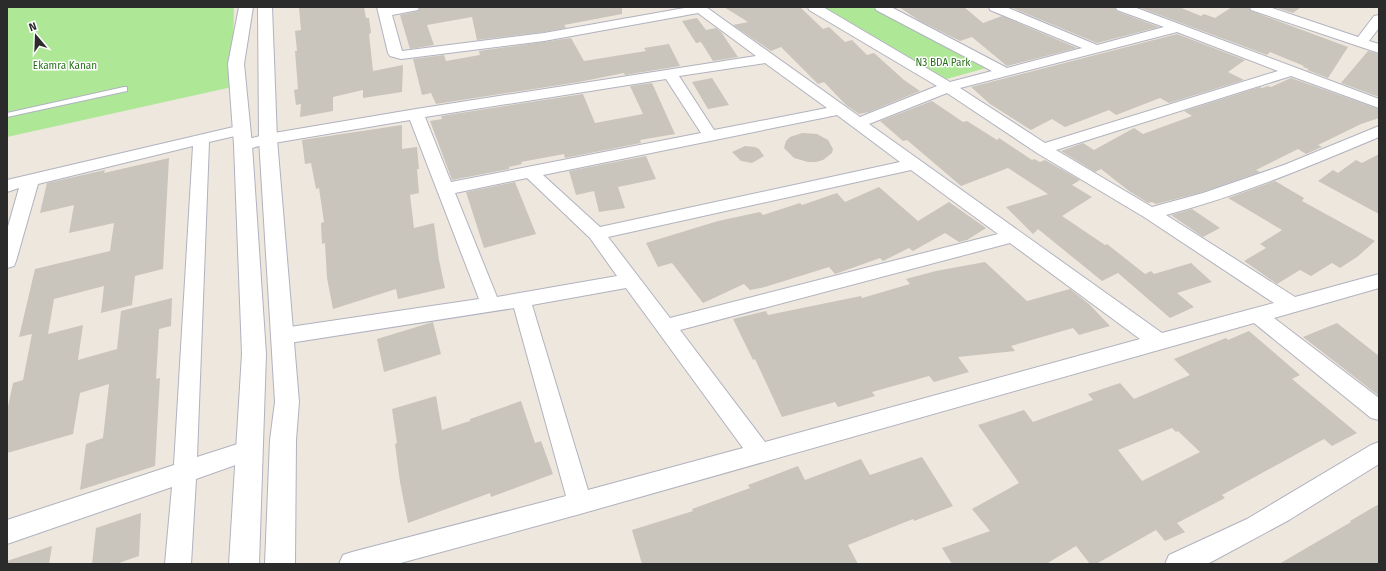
<svg xmlns="http://www.w3.org/2000/svg" width="1386" height="571" viewBox="0 0 1386 571" font-family="'Fira Sans',sans-serif">
	<style>
		.green { fill: #aee896 }
		.building { fill: #c9c4bc; fill-rule: evenodd }
		.lines { fill: none; stroke-linecap: round; stroke-linejoin: round }
		.lane-casing { stroke: #b1b2c0; stroke-width: 2 }
		.street-casing { stroke: #b1b2c0; stroke-width: 2 }
		.secondary-casing { stroke: #b1b2c0; stroke-width: 2 }
		.lane { fill: #fff; fill-rule: evenodd }
		.street { fill: #fff; fill-rule: evenodd }
		.secondary { fill: #fff; fill-rule: evenodd }
		.labels { text-anchor: middle; stroke-width: 3; stroke-linejoin: round; paint-order: stroke }
		.far-park-label { font-size: 10px; fill: #246d16; stroke: #fff }
	</style>
	<rect width="100%" height="100%" fill="#eee7dd"/>
	<g class="green">
		<polygon points="7,7 234,7 232,87 7,137"/>
		<polygon points="821,7 872,7 986,68 943,80"/>
	</g>
	<g class="building">
		<polygon points="299,7 364,7 366,18 369,18 371,33 369,34 373,71 403,65 402,92 363,98 363,90 333,97 333,111 300,117 301,104 296,105 294,90 298,89 295,51 297,51 295,31 301,30"/>
		<polygon points="427,7 622,7 622,14 564,25 566,28 544,32 477,40 472,17 427,25 434,45 410,49 400,15 418,11 420,8"/>
		<polygon points="724,7 800,7 823,29 829,27 845,42 852,40 867,55 874,53 904,80 920,91 869,112 859,114 846,105 824,82 818,84 781,47 771,51 733,25 748,22"/>
		<polygon points="899,7 964,7 983,23 1002,16 1077,48 1007,66 972,37 960,41 920,21"/>
		<polygon points="1010,7 1115,7 1116,11 1159,27 1097,43"/>
		<polygon points="1138,7 1179,7 1201,16 1204,14 1215,18 1232,7 1249,7 1251,11 1348,47 1328,78 1307,70 1309,69 1303,67 1304,66 1270,52 1267,55"/>
		<polygon points="1274,7 1301,7 1293,13"/>
		<polygon points="697,18 706,30 716,28 721,32 738,57 713,61 701,42 696,43 682,21"/>
		<polygon points="1177,34 1245,60 1228,72 1244,80 1169,103 1160,98 1116,115 1109,110 1065,127 1052,119 1031,130 990,104 971,87"/>
		<polygon points="571,38 584,61 646,51 644,48 669,44 680,66 625,75 624,73 579,82 436,104 431,93 422,95 413,59 444,55 446,61 480,55 479,51"/>
		<polygon points="1368,51 1379,54 1379,97 1341,83"/>
		<polygon points="712,78 729,105 708,109 692,82"/>
		<polygon points="1291,78 1379,109 1379,118 1361,124 1318,145 1322,147 1306,154 1298,149 1256,170 1260,172 1203,192 1156,204 1152,202 1148,203 1129,191 1101,169 1095,172 1061,151 1083,143 1094,150 1134,128 1143,134 1192,116 1184,111 1260,87 1262,88 1268,86 1271,87"/>
		<polygon points="652,83 675,134 640,140 641,143 565,158 564,154 521,162 522,164 509,167 509,169 452,180 430,121 442,119 441,116 583,94 595,123 643,114 630,86"/>
		<polygon points="932,101 963,122 967,121 997,140 999,138 1032,160 1034,159 1040,162 1045,160 1080,180 1072,185 1092,197 1062,216 1105,245 1107,244 1145,274 1151,271 1154,274 1191,263 1212,282 1177,293 1194,307 1170,318 1118,273 1102,281 1038,229 1033,234 1006,207 1048,194 1008,168 961,186 907,140 903,141 880,121"/>
		<polygon points="402,125 402,149 417,147 419,169 417,169 419,193 410,195 414,228 434,223 439,260 445,288 398,299 396,289 333,309 327,278 325,243 322,244 321,223 324,222 319,188 316,189 311,163 305,164 302,140"/>
		<polygon points="802,133 817,134 828,140 833,149 832,153 823,160 816,162 808,162 794,158 784,148 786,141 790,137"/>
		<polygon points="745,146 755,147 759,149 764,156 752,163 741,161 732,152"/>
		<polygon points="1379,154 1379,214 1318,181 1333,170 1338,173 1356,160 1362,163"/>
		<polygon points="646,156 656,179 618,187 625,208 599,212 594,191 576,195 569,171"/>
		<polygon points="169,158 163,269 135,276 132,305 101,313 104,286 54,299 48,334 83,325 78,360 117,349 121,311 172,298 171,326 159,329 156,379 160,378 155,466 80,490 86,444 103,438 109,384 80,393 73,434 7,453 7,411 13,383 23,380 32,334 19,337 35,269 110,251 114,223 69,233 74,205 40,213 47,183 105,170 104,173"/>
		<polygon points="1275,181 1304,198 1302,201 1375,241 1357,257 1340,268 1332,263 1311,276 1300,270 1277,284 1244,261 1266,248 1260,244 1282,230 1228,198"/>
		<polygon points="515,182 536,234 484,248 466,192"/>
		<polygon points="879,187 918,221 949,202 986,228 967,240 959,242 945,233 913,251 909,248 883,261 880,258 835,274 829,267 765,287 750,290 744,284 703,303 672,263 658,267 646,243 718,221 760,212 763,215 800,203 802,205 837,193 845,202"/>
		<polygon points="1192,209 1220,228 1203,237 1171,215"/>
		<polygon points="985,262 1027,301 1070,289 1089,304 1110,326 1079,335 1073,328 1011,346 1015,351 958,357 969,372 934,382 929,376 872,392 875,396 838,407 835,402 782,417 755,359 753,360 733,319 766,311 768,315 861,296 862,298 910,284 906,279 936,271"/>
		<polygon points="433,322 441,354 384,372 377,339"/>
		<polygon points="1337,323 1379,356 1379,396 1303,337"/>
		<path d="M 1249,331 L 1300,375 L 1292,379 L 1357,433 L 1332,446 L 1324,439 L 1222,495 L 1225,498 L 1177,523 L 1185,532 L 1165,541 L 1156,530 L 1096,564 L 1090,564 L 1076,546 L 1046,564 L 952,564 L 942,548 L 990,531 L 972,509 L 1019,483 L 978,425 L 1024,410 L 1033,422 L 1093,400 L 1088,394 L 1120,383 L 1134,399 L 1190,375 L 1174,359 L 1226,338 L 1228,340 ZM 1172,428 L 1176,432 L 1178,431 L 1200,452 L 1142,481 L 1118,450 Z"/>
		<polygon points="436,396 442,430 470,421 470,419 521,401 535,443 541,441 553,474 491,497 490,493 408,523 400,482 395,444 397,443 392,409"/>
		<polygon points="922,457 953,506 914,521 913,519 848,545 858,564 642,564 632,530 693,511 692,509 750,488 748,485 798,466 805,480 861,459 870,475"/>
		<polygon points="1379,504 1379,564 1279,564 1351,522 1350,521"/>
		<polygon points="141,513 139,556 116,564 92,564 96,528"/>
		<polygon points="52,546 49,564 7,564 7,561"/>
	</g>
	<g class="lines">
		<g class="lane-casing">
			<polygon id="lane" points="124,87 127,87 127,91 7,117 7,113"/>
		</g>
		<g class="street-casing">
			<g id="street">
				<path d="M 377,7 L 419,7 L 418,10 L 392,15 L 402,51 L 544,33 L 690,7 L 706,7 L 860,117 L 937,86 L 809,10 L 808,7 L 823,7 L 950,82 L 992,71 L 876,10 L 875,7 L 891,7 L 1007,68 L 1082,48 L 990,10 L 989,7 L 1006,7 L 1097,45 L 1164,27 L 1117,10 L 1116,7 L 1134,7 L 1379,99 L 1379,108 L 1291,76 L 1056,150 L 1152,207 L 1203,193 L 1284,165 L 1379,126 L 1379,137 C 1308,167 1241,195 1166,215 L 1295,297 L 1379,274 L 1379,288 L 1274,318 L 1379,398 L 1379,420 L 1371,418 L 1254,323 L 580,514 L 397,564 L 339,564 L 343,555 L 352,552 L 566,496 L 514,308 L 283,344 L 276,342 L 273,336 L 276,330 L 283,328 L 479,299 L 410,120 L 268,144 L 243,150 L 237,148 L 235,145 L 237,142 L 268,134 L 416,109 L 756,56 L 698,13 L 544,41 L 401,59 L 390,56 L 388,53 ZM 1177,32 L 1278,71 L 1045,143 L 960,88 ZM 765,63 L 827,108 L 714,130 L 679,76 ZM 666,79 L 701,133 L 451,182 L 425,117 ZM 947,93 L 1037,153 L 1144,217 L 1274,303 L 1162,333 L 869,124 ZM 837,115 L 900,162 L 600,227 L 543,175 ZM 911,170 L 998,234 L 670,318 L 608,237 ZM 527,178 L 590,238 L 617,276 L 497,297 L 455,193 ZM 1010,243 L 1140,339 L 765,442 L 680,330 ZM 626,288 L 743,448 L 588,490 L 532,305 Z"/>
				<polygon points="1250,7 1269,7 1358,37 1374,16 1379,15 1379,28 1369,41 1379,44 1379,53 1251,10"/>
				<polygon points="242,125 248,127 250,130 248,133 209,142 197,457 250,440 258,443 261,450 258,457 196,479 191,564 165,564 172,487 7,544 7,520 174,465 193,146 38,184 16,261 14,266 7,268 7,230 19,188 7,192 7,180"/>
				<polygon points="1379,442 1379,464 1289,520 1213,561 1207,564 1165,564 1169,555 1247,519 1371,445"/>
			</g>
		</g>
		<g class="secondary-casing">
			<g id="secondary">
				<polygon points="239,7 253,7 244,64 252,145 266,354 259,564 229,564 242,354 234,145 228,64"/>
				<polygon points="258,7 272,7 277,139 299,402 296,440 295,564 265,564 270,440 275,402 259,139"/>
			</g>
		</g>
		<use href="#lane" class="lane"/>
		<use href="#street" class="street"/>
		<use href="#secondary" class="secondary"/>
	</g>
	<g class="labels">
		<g class="far-park-label">
			<text x="943" y="66">N3 BDA Park</text>
			<text x="65" y="69">Ekamra Kanan</text>
		</g>
	</g>
	<rect width="1386" height="571" fill="none" stroke="#2b2b2b" stroke-width="16"/>
	<g transform="translate(36 36) rotate(341)" stroke="#ffffff" stroke-width="3" paint-order="stroke">
	<path d="M0-3L7 15L0 10L-7 15Z" fill="#2b2b2b"/>
	<text y="-6" font-size="11" font-weight="bold" text-anchor="middle" fill="#2b2b2b">N</text>
	</g>
</svg>
